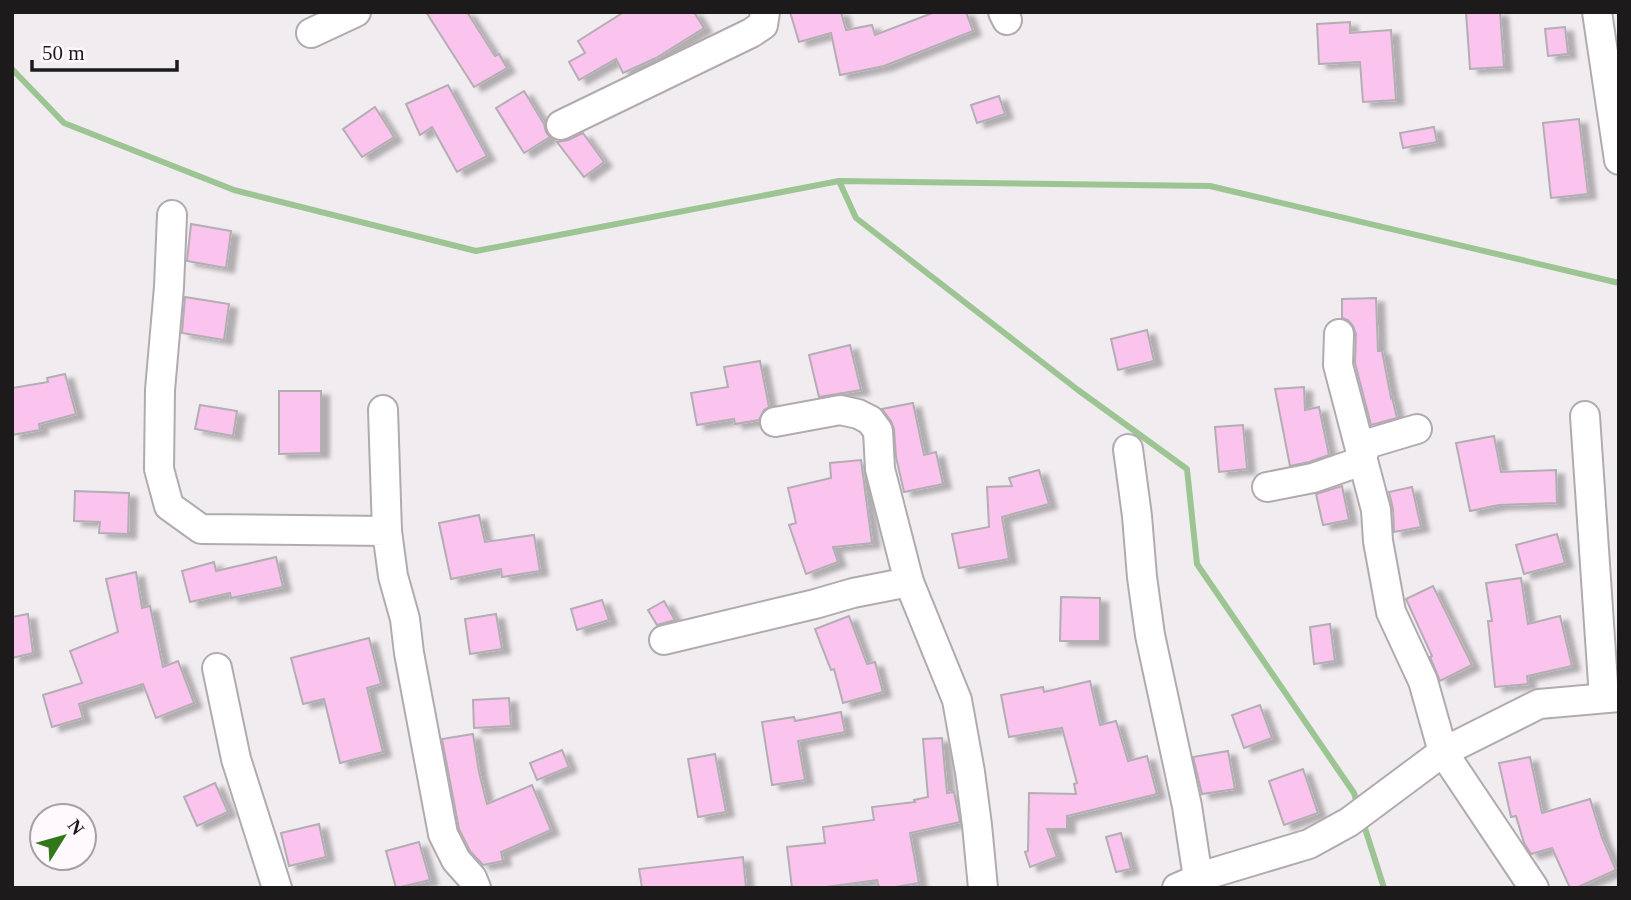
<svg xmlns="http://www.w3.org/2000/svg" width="1631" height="900" viewBox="0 0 1631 900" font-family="Georgia,serif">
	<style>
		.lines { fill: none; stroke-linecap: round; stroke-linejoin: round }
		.stream { stroke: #9dc593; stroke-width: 6 }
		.building { fill: #fac4ee; stroke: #b3aeb2; stroke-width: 2; filter: url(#shadow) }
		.minor-casing { stroke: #b1abaf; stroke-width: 32 }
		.minor { stroke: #fff; stroke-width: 28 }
	</style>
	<defs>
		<filter id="shadow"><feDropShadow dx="8" dy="4.5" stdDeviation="2" flood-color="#0004"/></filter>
	</defs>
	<rect width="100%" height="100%" fill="#f1ecf0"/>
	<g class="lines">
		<g class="stream">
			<polyline points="12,69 64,123 234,190 476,251 839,181 1210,186 1619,283"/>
			<polyline points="839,181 856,218 1078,390 1187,469 1197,564 1354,793 1358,806"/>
			<polyline points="1362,819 1384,888"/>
		</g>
	</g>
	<g class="building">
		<polygon points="426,12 467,12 495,56 499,54 507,68 474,87"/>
		<polygon points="624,12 694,12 704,28 656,58 623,73 616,59 579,80 569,62 585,53 578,41"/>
		<polygon points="790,12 841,12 846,30 872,25 875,35 935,12 966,12 973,31 884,66 840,75 831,33 799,42"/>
		<polygon points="1466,12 1500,12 1504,67 1470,69"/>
		<polygon points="1350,22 1350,33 1391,30 1396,100 1363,102 1360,62 1319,64 1317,24"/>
		<polygon points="1565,27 1568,54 1548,56 1545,29"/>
		<polygon points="448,85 487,156 457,172 432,127 420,135 406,104"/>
		<polygon points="524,91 544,124 546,132 550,137 524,153 496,108"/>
		<polygon points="999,96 1005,114 977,123 971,105"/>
		<polygon points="375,107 394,137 362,157 343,129"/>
		<polygon points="1579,119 1588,194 1551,198 1543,123"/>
		<polygon points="1434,127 1437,142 1403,148 1400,133"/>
		<polygon points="583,133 604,162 584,177 557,142 568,140"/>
		<polygon points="191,224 231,231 226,268 187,261"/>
		<polygon points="185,297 229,304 224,340 182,333"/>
		<polygon points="1376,298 1378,351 1382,351 1391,398 1392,397 1397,418 1371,425 1355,363 1356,334 1353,326 1348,320 1342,318 1342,299"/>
		<polygon points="1147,330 1154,361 1118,370 1111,339"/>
		<polygon points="850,345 861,390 819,397 809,355"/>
		<polygon points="760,361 769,407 764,410 759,420 735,424 734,419 697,425 691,393 728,387 724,367"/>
		<polygon points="65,374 76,414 39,424 40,430 12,435 12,388 48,382 47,378"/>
		<polygon points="1304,387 1305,410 1319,407 1329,455 1309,462 1290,466 1275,389"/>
		<polygon points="279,391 321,391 321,453 279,454"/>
		<polygon points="913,403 924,455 936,452 943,484 904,492 896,457 894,429 891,421 882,409"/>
		<polygon points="200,405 237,411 233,436 195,429"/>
		<polygon points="1243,425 1247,469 1219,472 1215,427"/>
		<polygon points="1494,436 1501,472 1556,470 1557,503 1499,505 1470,511 1456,443"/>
		<polygon points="861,460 872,543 833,547 838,562 806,574 789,525 796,523 788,488 831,478 830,463"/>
		<polygon points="1039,470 1049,504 1002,517 1009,559 959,568 952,534 989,527 987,487 1012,486 1009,478"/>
		<polygon points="1342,486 1349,520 1323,525 1316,494"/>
		<polygon points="1412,487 1421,527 1394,532 1393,509 1389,492"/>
		<polygon points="75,491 129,493 128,534 99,533 100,522 74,521"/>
		<polygon points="479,515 485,542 534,535 540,571 502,577 501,569 451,579 439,523"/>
		<polygon points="1557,534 1565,563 1524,574 1516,545"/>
		<polygon points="276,557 283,587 231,598 230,593 190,602 182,571 214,562 216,571"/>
		<polygon points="136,572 142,608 150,606 163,667 178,661 194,703 156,718 143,684 79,704 83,718 52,727 43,695 82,683 70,651 118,632 106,579"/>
		<polygon points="1521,578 1528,624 1560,616 1572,666 1527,676 1528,684 1495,687 1488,621 1492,621 1486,583"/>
		<polygon points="1433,586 1472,665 1440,681 1430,657 1432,656 1406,599"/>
		<polygon points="1061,597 1100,598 1100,641 1060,641"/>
		<polygon points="602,600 609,620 577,630 571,609"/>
		<polygon points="664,601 675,620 657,625 648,610"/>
		<polygon points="28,614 33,653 12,658 12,617"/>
		<polygon points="496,614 502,649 470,654 465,619"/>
		<polygon points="849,616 867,664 875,662 883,692 843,703 834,669 831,670 815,629"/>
		<polygon points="1330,624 1335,661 1314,664 1310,627"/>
		<polygon points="369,638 381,684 367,688 383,752 340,763 324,699 303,704 291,658"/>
		<polygon points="1090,681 1100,725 1116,721 1128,761 1147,756 1157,794 1067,816 1067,829 1047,829 1057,857 1030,867 1025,852 1028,851 1029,793 1076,794 1074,784 1077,783 1062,728 1009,737 1001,695 1043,687 1044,692"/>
		<polygon points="509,698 511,726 474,728 473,700"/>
		<polygon points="1260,705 1272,738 1244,748 1232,715"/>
		<polygon points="841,712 845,732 798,741 805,780 772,785 762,722 794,717 795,721"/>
		<polygon points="473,734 479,772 487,804 532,785 551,830 501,852 503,861 483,865 470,851 459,829 442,739"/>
		<polygon points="942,738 947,793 954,792 960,822 910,833 919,883 889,888 879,888 877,880 825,887 825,888 792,888 787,847 825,843 823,827 874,820 872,807 915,802 914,800 928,797 923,739"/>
		<polygon points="562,750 569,767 537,780 530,763"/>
		<polygon points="1228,751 1235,789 1202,794 1193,757"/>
		<polygon points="715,754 726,812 698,817 688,759"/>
		<polygon points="1530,757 1542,813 1590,799 1602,838 1616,870 1576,888 1570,888 1552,848 1531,854 1524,843 1516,816 1511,817 1499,763"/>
		<polygon points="1303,769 1318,813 1284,825 1269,781"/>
		<polygon points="215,783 228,812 197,826 184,797"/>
		<polygon points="319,824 326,857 289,866 281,833"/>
		<polygon points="1121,833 1131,869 1116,872 1106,837"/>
		<polygon points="419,842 430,880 396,888 386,851"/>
		<polygon points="743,857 746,888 642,888 639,869"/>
	</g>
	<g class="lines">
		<g class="minor-casing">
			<g id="minor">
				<polyline points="1003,12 1007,20"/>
				<polyline points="1597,12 1619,160"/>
				<polyline points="311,33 356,12"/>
				<polyline points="561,125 751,33 763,25 765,12"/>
				<polyline points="172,215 169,287 160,390 159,469 169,506 201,529 387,531 393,576 405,619 409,653 443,834 456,860 472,878 476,888"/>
				<polyline points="1339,334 1338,365 1376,510 1378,541 1391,612 1423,681 1443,752 1534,888"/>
				<polyline points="383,410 387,531"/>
				<polyline points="1585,416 1604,698"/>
				<polyline points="775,422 840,410 858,414 870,420 878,431 880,469 909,582 957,700 970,772 977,825 983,888"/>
				<polyline points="1128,449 1137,516 1142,577 1150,635 1187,806 1198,878"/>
				<polyline points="1267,487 1313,478 1362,461 1365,446 1370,443 1417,429"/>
				<polyline points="664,640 815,604 853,593 909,582"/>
				<polyline points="217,668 236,759 277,888"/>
				<polyline points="1177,888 1209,874 1309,844 1349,822 1443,752 1539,704 1619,697"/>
			</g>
		</g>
		<use href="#minor" class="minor"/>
	</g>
	<rect width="1631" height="900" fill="none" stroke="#1c1a1b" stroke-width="28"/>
	<g transform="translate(63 837) rotate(53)"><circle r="33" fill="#fef9fd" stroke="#a4a0a3" stroke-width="2"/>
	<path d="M0-5L12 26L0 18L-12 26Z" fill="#32781b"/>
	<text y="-10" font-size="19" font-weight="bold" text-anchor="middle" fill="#1c1a1b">N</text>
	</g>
	<path d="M32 60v10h145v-10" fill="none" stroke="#1c1a1b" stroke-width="3.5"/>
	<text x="42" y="60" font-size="21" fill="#1c1a1b" stroke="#fef9fd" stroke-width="5" paint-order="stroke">50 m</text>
</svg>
